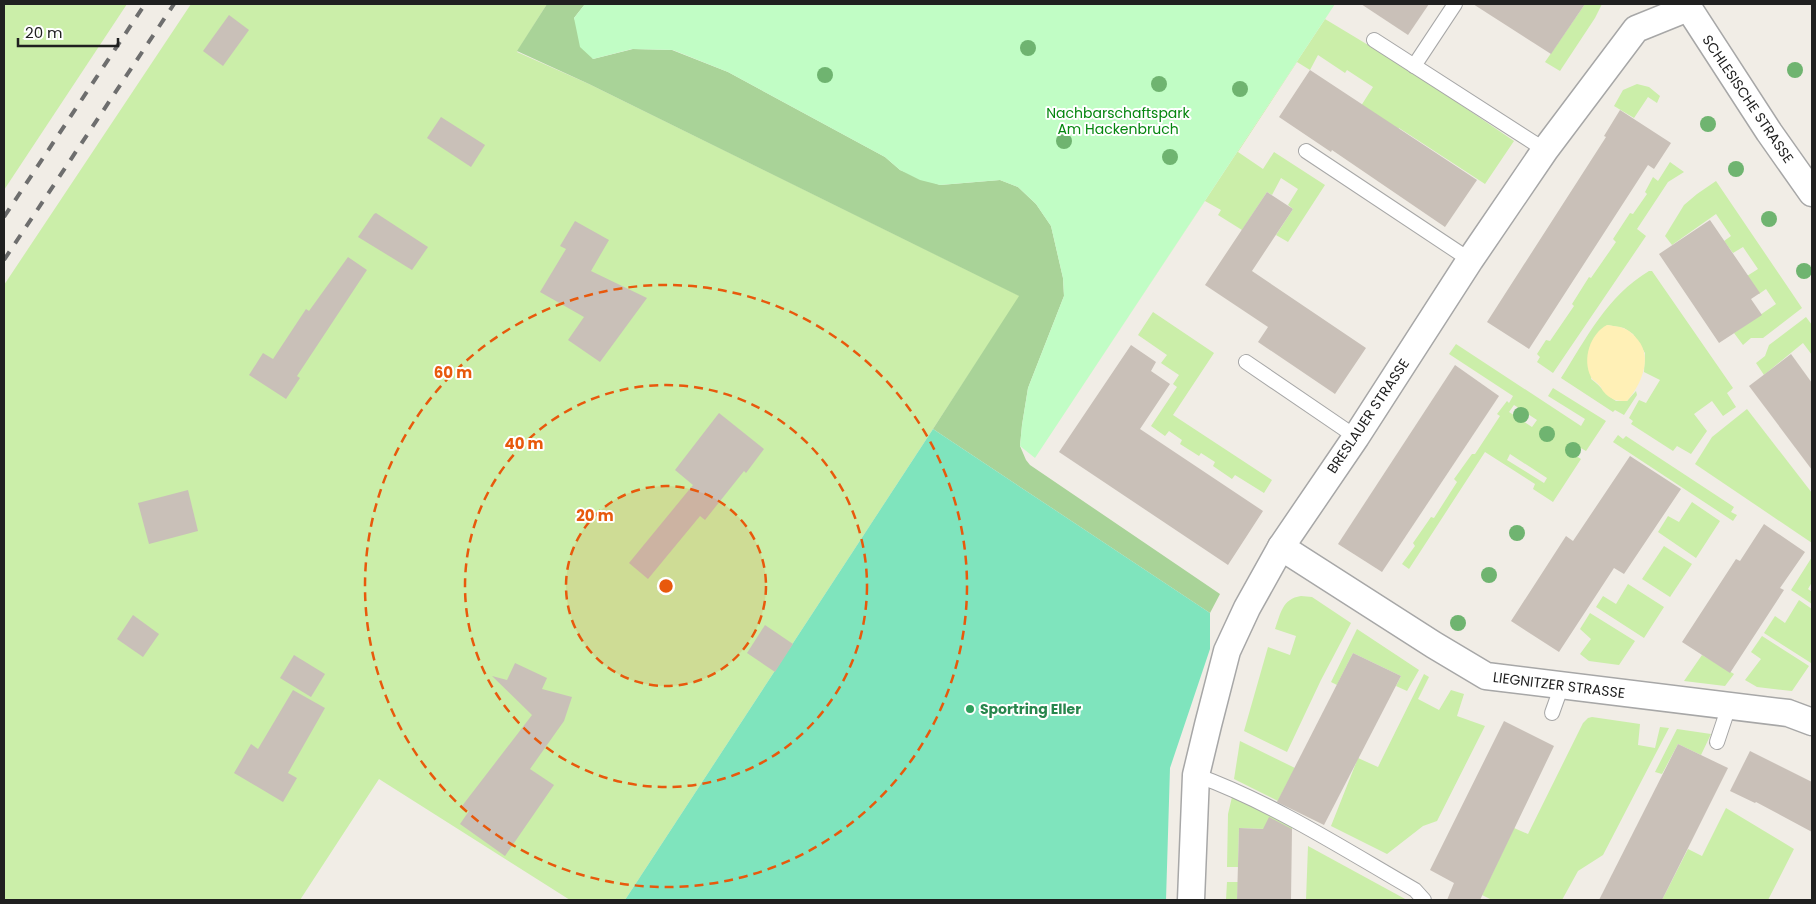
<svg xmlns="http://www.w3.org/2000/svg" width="1816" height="904" viewBox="0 0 1816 904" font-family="Poppins,sans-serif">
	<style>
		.grass { fill: #cbeea9; fill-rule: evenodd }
		.forest { fill: #a9d398 }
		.sand { fill: #fff0b6 }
		.park { fill: #c1fdc5 }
		.pitch { fill: #7fe4bd }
		.building { fill: #c9c0b8 }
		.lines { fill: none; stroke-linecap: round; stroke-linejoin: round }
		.service-casing { stroke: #a7a7a7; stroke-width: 16 }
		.minor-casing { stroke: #a7a7a7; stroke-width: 29 }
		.service { stroke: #fff; stroke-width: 14 }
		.minor { stroke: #fff; stroke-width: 26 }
		.rail { stroke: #6e6e6e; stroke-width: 4; stroke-dasharray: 10 10; stroke-linecap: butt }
		.tree { fill: #6fb470 }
		.ring { fill: none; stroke: #e8590c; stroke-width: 2.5; stroke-dasharray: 9 6 }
		.leisure-dot { fill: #2e9e5b; stroke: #fff; stroke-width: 2 }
		.labels { text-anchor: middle; stroke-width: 4; stroke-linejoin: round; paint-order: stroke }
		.street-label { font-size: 14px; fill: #202020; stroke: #fff }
		.park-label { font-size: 14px; fill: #05860f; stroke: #fff }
		.leisure-label { font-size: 14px; font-weight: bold; fill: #27864d; stroke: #fff; text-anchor: start }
		.centre { fill: #e8590c; stroke: #fff; stroke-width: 2.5 }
		.ring-label { font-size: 15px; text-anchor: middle; font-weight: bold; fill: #e8590c; stroke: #fff; stroke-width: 4; stroke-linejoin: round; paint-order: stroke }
	</style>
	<rect width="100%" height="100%" fill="#f1ede6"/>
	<g class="grass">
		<polygon points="4,4 127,4 4,190"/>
		<polygon points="191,4 547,4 517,52 589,84 1020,296 625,900 570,900 379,779 300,900 4,900 4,285"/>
		<polygon points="1335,4 1325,19 1408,69 1514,141 1485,184 1399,128 1374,165 1359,109 1373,87 1347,70 1345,73 1318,55 1310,70 1297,62 1238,152 1263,169 1274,152 1325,185 1288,242 1276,235 1293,209 1288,205 1298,189 1281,178 1272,195 1267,192 1242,230 1218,215 1221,210 1205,201 1035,458"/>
		<polygon points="1585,4 1602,4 1595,18 1560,71 1545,62"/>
		<polygon points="1637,84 1649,87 1660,96 1657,103 1648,97 1634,118 1614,106 1623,90"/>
		<polygon points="1670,162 1684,172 1668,182 1637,229 1646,236 1553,373 1537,362 1540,357 1537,354 1546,340 1550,341 1574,306 1572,304 1589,277 1591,278 1616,242 1613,239 1630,213 1633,214 1647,194 1645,192 1653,177 1658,181"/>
		<polygon points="1716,181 1802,308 1763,338 1751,338 1743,345 1734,333 1776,304 1766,289 1759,294 1747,276 1758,269 1743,247 1733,253 1724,241 1731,236 1716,214 1672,245 1665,236 1684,205 1697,194"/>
		<path d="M 1649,271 L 1652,271 L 1733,388 L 1727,393 L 1736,407 L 1723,416 L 1712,401 L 1694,414 L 1707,431 L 1691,454 L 1677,446 L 1673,451 L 1631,424 L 1633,421 L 1629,418 L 1639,400 L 1646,403 L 1660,380 L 1644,372 L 1645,353 L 1633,334 L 1624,328 L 1607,325 L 1591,379 C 1601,386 1606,395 1616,401 L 1627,401 L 1636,391 L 1637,395 L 1624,415 L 1615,410 L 1613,412 L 1561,378 C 1586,339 1607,296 1649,271 Z"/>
		<polygon points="1153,312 1214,353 1173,415 1272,480 1264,493 1235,475 1232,479 1213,466 1215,462 1201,453 1199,456 1180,444 1182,440 1169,431 1165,436 1151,426 1177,387 1173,384 1179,375 1161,363 1167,355 1138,335"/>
		<polygon points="1806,317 1812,325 1812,355 1803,343 1764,375 1756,363 1765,356 1769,345"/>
		<path d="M 1456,344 L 1581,426 L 1585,419 L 1548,396 L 1553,388 L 1606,421 L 1586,451 L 1570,442 L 1565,449 L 1581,459 L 1553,502 L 1533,489 L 1535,484 L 1485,452 L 1409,569 L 1402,564 L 1415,546 L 1413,543 L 1431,517 L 1434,518 L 1457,482 L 1454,479 L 1472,454 L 1475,454 L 1500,416 L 1497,414 L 1507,401 L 1509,403 L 1513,396 L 1449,354 ZM 1514,405 L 1537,420 L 1532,427 L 1509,412 ZM 1510,454 L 1547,478 L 1544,483 L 1507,460 Z"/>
		<polygon points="1747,409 1812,493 1812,543 1695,464 1712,437"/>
		<polygon points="1618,435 1623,439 1626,436 1734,507 1731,512 1737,515 1733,521 1613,442"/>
		<polygon points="1692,502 1720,521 1696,558 1658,532 1668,516 1679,522"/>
		<polygon points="1664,546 1692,564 1670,597 1642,579"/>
		<polygon points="1812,557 1812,582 1808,589 1812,592 1812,604 1791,590"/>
		<polygon points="1628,584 1664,607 1644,638 1596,607 1603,596 1616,604"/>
		<path d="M 1301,596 L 1312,597 L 1351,623 L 1321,680 L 1287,752 L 1244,731 L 1268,647 L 1290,655 L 1296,636 L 1275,629 C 1281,613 1282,599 1301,596 Z"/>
		<polygon points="1799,600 1812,609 1812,661 1811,663 1764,633 1775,616 1785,623"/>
		<polygon points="1590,613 1635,641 1619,665 1589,661 1580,654 1591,639 1580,629"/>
		<polygon points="1357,629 1419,670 1407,691 1396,686 1401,676 1353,653 1337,685 1331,682"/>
		<polygon points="1762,636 1809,666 1792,691 1757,687 1745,680 1761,659 1751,652"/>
		<polygon points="1702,655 1734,674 1725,686 1684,681"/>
		<polygon points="1424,674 1429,677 1418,699 1439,710 1451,690 1464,694 1457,716 1485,726 1437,821 1423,826 1387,854 1331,826 1358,758 1378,767"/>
		<polygon points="1592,717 1640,724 1638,745 1655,748 1660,727 1669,728 1603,855 1578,871 1562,900 1492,900 1482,895 1514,828 1528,834 1583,723 1588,718"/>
		<polygon points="1677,729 1711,734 1701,755 1678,744 1662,774 1655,772"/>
		<polygon points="1240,741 1295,768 1278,801 1234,779"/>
		<polygon points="1232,797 1292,824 1292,830 1239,828 1238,867 1227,867 1228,814"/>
		<polygon points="1726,808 1794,849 1768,900 1662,900 1688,849 1702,856"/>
		<polygon points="1308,846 1407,900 1306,900"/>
		<polygon points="1227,882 1238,882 1237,900 1226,900"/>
	</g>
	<polygon class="forest" points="547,4 585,4 574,18 593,59 633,49 672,50 728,72 885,157 900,170 940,185 1000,180 1018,187 1036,204 1051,226 1063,278 1064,296 1028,388 1022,425 1020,446 1026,460 1030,465 1220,594 1210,613 933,429 1019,296 589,84 517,51"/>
	<path class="sand" d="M 1607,325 C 1612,326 1618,326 1623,328 C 1629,330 1634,335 1638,340 C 1653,358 1641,385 1627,401 C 1617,401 1610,400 1603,391 C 1602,390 1601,386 1599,385 C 1596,381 1593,381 1591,377 C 1582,359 1590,334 1607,325 Z"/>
	<polygon class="park" points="585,4 1335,4 1035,458 1020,446 1022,425 1028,388 1064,296 1063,278 1051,226 1036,204 1018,187 1000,180 940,185 920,180 900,170 885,157 728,72 673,50 632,49 593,59 580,47 574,18"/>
	<polygon class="pitch" points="933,429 1210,613 1210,649 1170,768 1166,900 625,900"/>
	<g class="building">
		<polygon points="1361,4 1429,4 1408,35"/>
		<polygon points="1473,4 1585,4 1551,54"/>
		<polygon points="229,15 249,30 223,66 203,51"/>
		<polygon points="1310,70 1477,180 1445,227 1332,150 1331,152 1279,117"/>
		<polygon points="1620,110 1671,143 1654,169 1648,165 1529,349 1487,322 1606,137 1604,136"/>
		<polygon points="441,117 485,145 471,167 427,138"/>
		<polygon points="1267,192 1293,209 1252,271 1366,348 1335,394 1258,342 1268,327 1205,285"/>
		<polygon points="376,213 428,247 412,270 358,237 374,214"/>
		<polygon points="1710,220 1760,293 1751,299 1762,315 1719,343 1659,254"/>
		<polygon points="575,221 609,240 591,271 647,298 600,362 568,340 584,317 540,292 566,249 560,246"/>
		<polygon points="348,257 367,270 297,376 300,378 286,399 249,375 263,353 273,359 306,309 309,311"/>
		<polygon points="1131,345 1156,362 1151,371 1170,384 1140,429 1263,511 1228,565 1059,452"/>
		<polygon points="1791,354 1812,383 1812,470 1749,386"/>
		<polygon points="1455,365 1499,396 1382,572 1338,544"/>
		<polygon points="719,413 764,449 746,473 744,471 705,520 700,516 648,579 629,563 693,485 675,470"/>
		<polygon points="1630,456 1681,489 1624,574 1614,568 1559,652 1511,621 1566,536 1573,541"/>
		<polygon points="188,490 198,531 149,544 138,503"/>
		<polygon points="1764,524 1805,552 1780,588 1784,590 1730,673 1682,642 1736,559 1740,561"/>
		<polygon points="133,615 159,634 143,657 117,639"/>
		<polygon points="765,625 793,644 775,672 747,653"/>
		<polygon points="1353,653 1401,676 1324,825 1277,802"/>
		<polygon points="294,655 325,674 311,697 280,678"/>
		<polygon points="515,663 547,678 542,689 572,697 564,721 530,769 554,785 505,856 460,824 469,811 462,806 532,715 492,676 507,680"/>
		<polygon points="293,690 325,708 288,773 297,778 283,802 234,773 251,744 258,749"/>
		<polygon points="1504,721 1554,746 1480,900 1447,900 1454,883 1430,870"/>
		<polygon points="1678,744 1728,768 1662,900 1599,900"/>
		<polygon points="1750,751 1812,782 1812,832 1756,802 1755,803 1730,791"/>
		<polygon points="1269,817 1292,829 1291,900 1237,900 1239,828 1263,829"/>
	</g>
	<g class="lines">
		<g class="service-casing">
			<g id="service">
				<polyline points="1374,40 1545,150"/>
				<polyline points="1414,66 1455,4"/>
				<polyline points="1306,151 1470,260"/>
				<polyline points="1246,362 1356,437"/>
				<polyline points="1552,713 1562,685"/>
				<polyline points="1717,742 1729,706"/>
				<path d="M 1196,775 C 1273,803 1344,849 1415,890 L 1424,900"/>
			</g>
		</g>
		<g class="minor-casing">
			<g id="minor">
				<polyline points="1686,4 1769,132 1812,193"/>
				<polyline points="1281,547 1434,645 1486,676 1788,713 1812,722"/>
				<polyline points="1191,900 1196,775 1208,725 1227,651 1247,608 1281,547 1356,437 1470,260 1545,150 1636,29 1688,8"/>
			</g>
		</g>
		<use href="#service" class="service"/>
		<use href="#minor" class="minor"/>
		<g class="rail">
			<polyline points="4,217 145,4"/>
			<polyline points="4,260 174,4"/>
		</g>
	</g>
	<g class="tree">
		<circle cx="1028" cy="48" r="8"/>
		<circle cx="1795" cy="70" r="8"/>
		<circle cx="825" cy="75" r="8"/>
		<circle cx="1159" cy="84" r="8"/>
		<circle cx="1240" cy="89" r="8"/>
		<circle cx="1708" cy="124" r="8"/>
		<circle cx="1064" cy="141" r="8"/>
		<circle cx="1170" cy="157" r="8"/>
		<circle cx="1736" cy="169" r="8"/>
		<circle cx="1769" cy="219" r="8"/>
		<circle cx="1804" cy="271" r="8"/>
		<circle cx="1521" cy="415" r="8"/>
		<circle cx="1547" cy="434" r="8"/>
		<circle cx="1573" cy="450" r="8"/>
		<circle cx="1517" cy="533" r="8"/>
		<circle cx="1489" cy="575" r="8"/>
		<circle cx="1458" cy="623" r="8"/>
	</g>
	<circle cx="666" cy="586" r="100" fill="#e8590c" fill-opacity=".12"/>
	<g class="ring">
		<circle cx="666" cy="586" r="100"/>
		<circle cx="666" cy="586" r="201"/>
		<circle cx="666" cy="586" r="301"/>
	</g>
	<circle class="leisure-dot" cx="970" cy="709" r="5"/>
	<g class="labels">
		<g class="street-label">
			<text transform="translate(1748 99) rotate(56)" y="5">SCHLESISCHE STRASSE</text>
			<text transform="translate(1368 416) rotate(-56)" y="5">BRESLAUER STRASSE</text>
			<text transform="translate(1559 685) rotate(7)" y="5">LIEGNITZER STRASSE</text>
		</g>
		<g class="park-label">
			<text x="1118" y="118">Nachbarschaftspark<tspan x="1118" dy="16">Am Hackenbruch</tspan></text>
		</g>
		<g class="leisure-label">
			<text x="980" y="714">Sportring Eller</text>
		</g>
	</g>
	<circle cx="666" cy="586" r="8" class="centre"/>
	<g class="ring-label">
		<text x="453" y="378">60 m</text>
		<text x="524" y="449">40 m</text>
		<text x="595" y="521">20 m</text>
	</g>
	<rect width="1816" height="904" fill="none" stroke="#202020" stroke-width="10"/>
	<path d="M18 38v8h100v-8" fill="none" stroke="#202020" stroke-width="2.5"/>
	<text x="25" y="38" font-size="15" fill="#202020" stroke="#ffffff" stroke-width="4" paint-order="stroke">20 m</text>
</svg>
